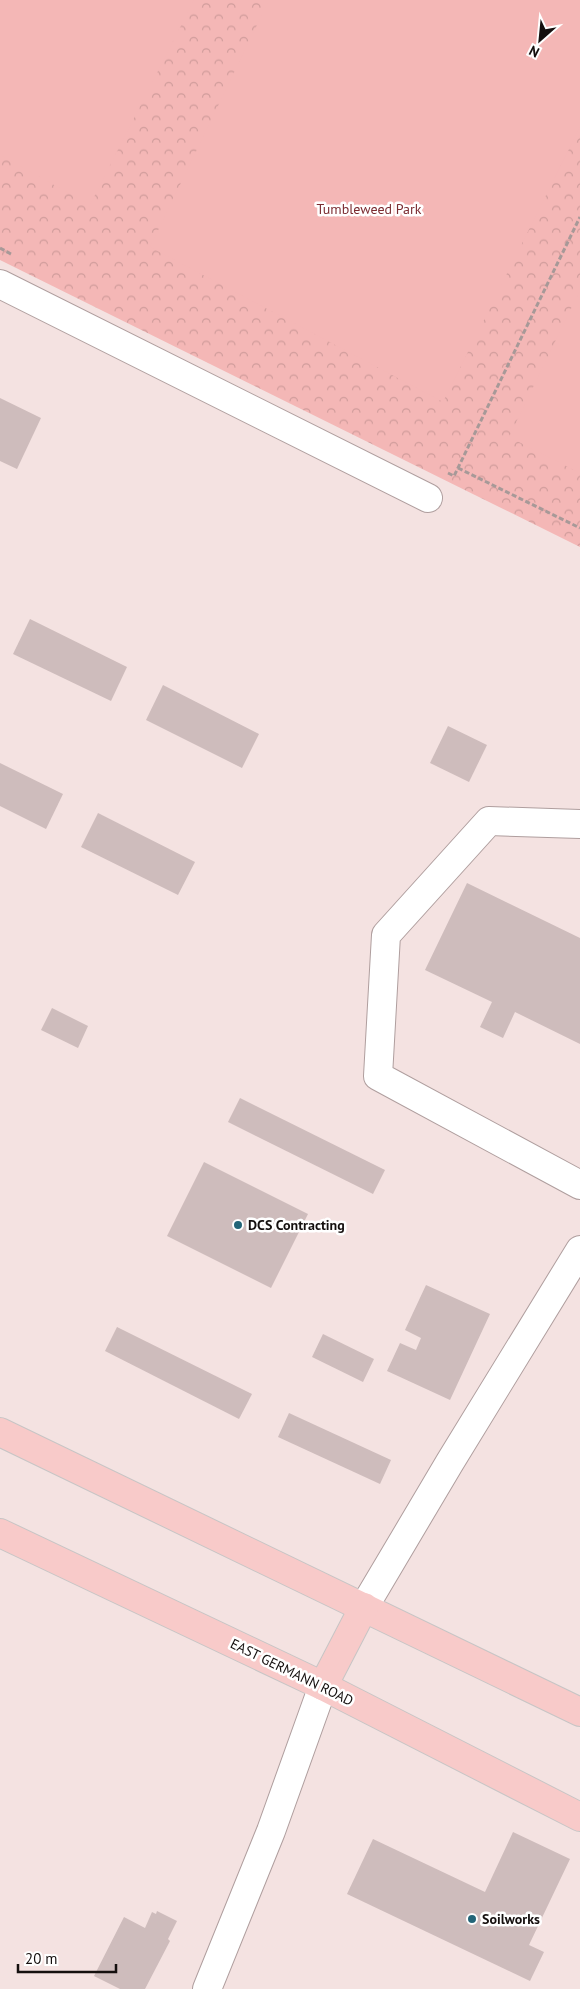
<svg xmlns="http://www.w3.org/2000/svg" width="580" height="1989" viewBox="0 0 580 1989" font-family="'PT Sans',sans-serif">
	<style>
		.forest { fill: url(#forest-crowns) }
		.pitch { fill: #f4b7b6 }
		.building { fill: #cebcbc }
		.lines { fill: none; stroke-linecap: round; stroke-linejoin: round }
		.minor-casing { stroke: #af9e9e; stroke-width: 30 }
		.major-casing { stroke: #c7c5c5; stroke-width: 30 }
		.path { stroke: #a79998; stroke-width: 3; stroke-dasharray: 5 2.5; stroke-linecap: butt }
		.minor { stroke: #fff; stroke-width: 28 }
		.major { stroke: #f8cac9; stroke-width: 28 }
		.poi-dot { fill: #236578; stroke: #fff; stroke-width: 2 }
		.labels { text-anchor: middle; stroke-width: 5; stroke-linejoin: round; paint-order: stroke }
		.park-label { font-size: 14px; fill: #7b2c31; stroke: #fff }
		.poi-label { font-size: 14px; font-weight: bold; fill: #140f0e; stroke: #fff; text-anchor: start }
		.street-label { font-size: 14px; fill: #140f0e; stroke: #fff }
	</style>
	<defs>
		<pattern id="forest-crowns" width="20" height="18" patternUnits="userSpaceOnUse" patternTransform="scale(1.25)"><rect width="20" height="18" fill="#f4b7b6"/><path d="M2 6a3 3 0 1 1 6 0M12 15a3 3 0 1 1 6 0" fill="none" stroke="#d09c9b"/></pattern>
	</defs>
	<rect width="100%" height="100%" fill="#f4e2e1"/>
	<polygon class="forest" points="0,0 580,0 580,547 0,260"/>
	<g class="pitch">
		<polygon points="0,0 194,0 90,205 0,155"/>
		<polygon points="269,0 580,0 580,127 443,402 150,247"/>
		<polygon points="580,290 580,473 509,437"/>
	</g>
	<g class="building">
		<polygon points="0,398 41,418 17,469 0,461"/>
		<polygon points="30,619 127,667 111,701 13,654"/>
		<polygon points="163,685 259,734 242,768 146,720"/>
		<polygon points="448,726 487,745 469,782 430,763"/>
		<polygon points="0,763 63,794 46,829 0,806"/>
		<polygon points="98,813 195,862 178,895 81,847"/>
		<polygon points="467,883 580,938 580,1044 515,1012 503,1038 480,1027 492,1002 425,970"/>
		<polygon points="52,1008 88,1026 78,1048 41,1030"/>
		<polygon points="240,1098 385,1170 373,1194 228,1122"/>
		<polygon points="204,1162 308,1214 271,1288 167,1236"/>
		<polygon points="426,1285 490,1314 450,1400 387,1371 400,1343 416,1350 421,1338 405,1330"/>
		<polygon points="117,1327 252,1394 239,1419 105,1351"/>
		<polygon points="323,1334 374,1359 363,1382 312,1357"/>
		<polygon points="289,1413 391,1460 380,1484 278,1437"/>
		<polygon points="513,1832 570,1859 529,1945 544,1952 530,1981 347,1894 373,1839 485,1892"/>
		<polygon points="157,1911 177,1921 168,1939 170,1941 145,1989 120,1989 94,1976 124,1917 145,1928 152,1912 156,1914"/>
	</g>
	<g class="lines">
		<g class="minor-casing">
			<g id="minor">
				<polyline points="0,284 428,498"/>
				<polyline points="580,824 489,821 386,935 378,1076 580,1185"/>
				<polyline points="364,1607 450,1462 580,1250"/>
				<polyline points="207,1989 271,1831 323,1686"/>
			</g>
		</g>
		<g class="major-casing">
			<g id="major">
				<polyline points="0,1432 580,1712"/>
				<polyline points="0,1533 323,1686 580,1817"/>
				<polyline points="323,1686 364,1607"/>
			</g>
		</g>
		<g class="path">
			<polyline points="0,248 11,254"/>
			<polyline points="458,468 580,528"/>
			<polyline points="448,473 454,476 580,217"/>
		</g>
		<use href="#minor" class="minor"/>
		<use href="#major" class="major"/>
	</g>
	<g class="poi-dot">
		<circle cx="238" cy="1225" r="5"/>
		<circle cx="472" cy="1919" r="5"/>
	</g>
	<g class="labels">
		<g class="park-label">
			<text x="369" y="214">Tumbleweed Park</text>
		</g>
		<g class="poi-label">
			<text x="248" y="1230">DCS Contracting</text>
			<text x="482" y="1924">Soilworks</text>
		</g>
		<g class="street-label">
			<text transform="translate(292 1672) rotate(26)" y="5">EAST GERMANN ROAD</text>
		</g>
	</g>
	<g transform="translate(540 40) rotate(207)" stroke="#ffffff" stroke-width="4" paint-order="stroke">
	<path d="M0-4L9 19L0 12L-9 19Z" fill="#140f0e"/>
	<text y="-8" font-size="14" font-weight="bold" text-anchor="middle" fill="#140f0e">N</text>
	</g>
	<path d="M18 1964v8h98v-8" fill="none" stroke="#140f0e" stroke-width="2.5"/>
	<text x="25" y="1964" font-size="15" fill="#140f0e" stroke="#ffffff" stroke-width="4" paint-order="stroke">20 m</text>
</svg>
